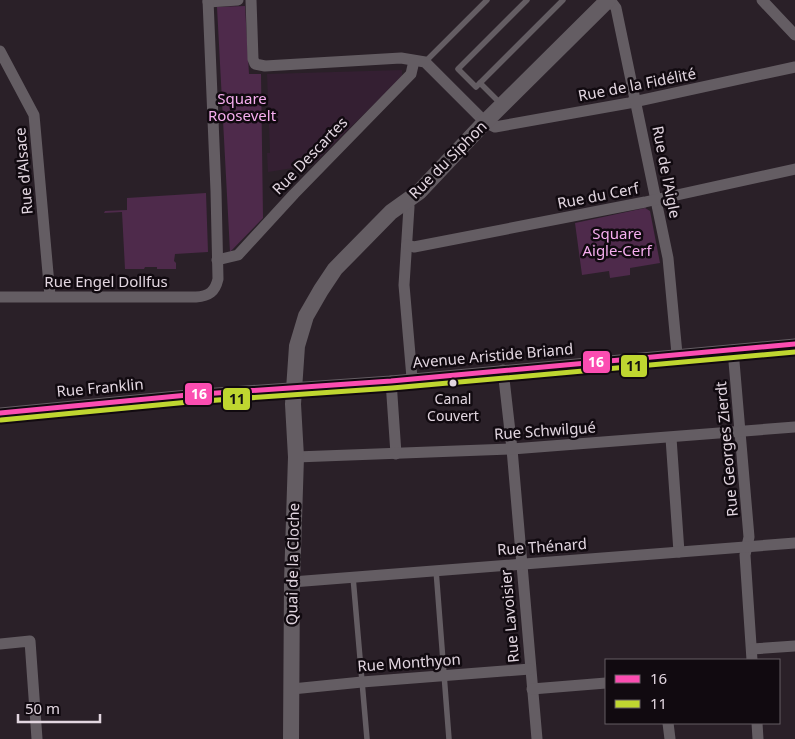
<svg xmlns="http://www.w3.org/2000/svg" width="795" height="739" viewBox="0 0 795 739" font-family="'Noto Sans',sans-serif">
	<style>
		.built { fill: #341f32 }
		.green { fill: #4e2a4b }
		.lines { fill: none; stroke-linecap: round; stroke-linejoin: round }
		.lane { stroke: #645d63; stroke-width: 5.5 }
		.street { stroke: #645d63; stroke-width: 11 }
		.secondary { stroke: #645d63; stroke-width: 16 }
		.bus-1-casing { stroke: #110a10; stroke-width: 9 }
		.bus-2-casing { stroke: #110a10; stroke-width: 9 }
		.bus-1 { stroke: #fb4db1; stroke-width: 5 }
		.bus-2 { stroke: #bfd630; stroke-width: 5 }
		.bus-dot { fill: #e2d6e0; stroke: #110a10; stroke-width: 2 }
		.labels { text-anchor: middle; stroke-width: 5; stroke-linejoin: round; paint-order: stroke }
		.bus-label { font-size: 14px; fill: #e2d6e0; stroke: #110a10 }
		.street-label { font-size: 15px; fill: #e2d6e0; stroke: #110a10 }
		.park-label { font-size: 15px; fill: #f6aeef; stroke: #110a10 }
		.line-badge { stroke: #110a10; stroke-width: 2 }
		.badge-label { font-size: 14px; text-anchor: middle; font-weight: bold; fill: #fff }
		.pale-badge-label { font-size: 14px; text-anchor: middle; font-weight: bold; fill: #111 }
	</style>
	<rect width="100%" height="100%" fill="#2a2028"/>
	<polygon class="built" points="402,70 402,77 312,165 268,172 267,153 270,153 267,74"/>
	<g class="green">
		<polygon points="245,6 249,74 261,74 263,218 230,252 217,7"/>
		<polygon points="206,193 208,252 175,254 174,261 176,263 176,269 157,269 157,267 145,267 144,269 125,269 122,212 104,213 105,211 127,210 127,198"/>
		<polygon points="645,208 650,211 660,263 630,268 630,275 610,278 609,271 582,275 575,223"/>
	</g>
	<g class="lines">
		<g class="lane">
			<polyline points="527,0 458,69 476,87 563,0"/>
			<polyline points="425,62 487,0"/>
			<polyline points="480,83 501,104"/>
			<polyline points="436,570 449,739"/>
			<polyline points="353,577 367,739"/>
		</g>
		<g class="street">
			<polyline points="251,0 253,59 255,64 265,66 401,58 425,62 485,122 495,127 629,103 795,67"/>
			<polyline points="610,0 616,8 668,258 677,354"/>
			<polyline points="762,0 795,35"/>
			<polyline points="208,2 238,0"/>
			<polyline points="0,51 34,115 50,296"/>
			<polyline points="408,199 409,207 404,285 412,378"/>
			<polyline points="407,245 414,247 645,202 795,169"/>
			<polyline points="217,260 238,255 294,194 411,74 414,61"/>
			<path d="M 0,297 L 196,297 C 209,296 215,292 218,279 L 216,191 L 208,0"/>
			<polyline points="733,350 749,537 745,555 752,660"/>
			<polyline points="503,370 512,449 537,739"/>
			<polyline points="391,381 396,454"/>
			<polyline points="0,413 188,395 391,381 795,344"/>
			<polyline points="671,438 679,552"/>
			<polyline points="296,457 512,449 795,427"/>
			<polyline points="292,582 795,543"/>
			<polyline points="0,644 30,641 37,739"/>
			<polyline points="752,649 795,646"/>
			<polyline points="292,689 362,682 530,669"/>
			<polyline points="532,689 606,683"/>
			<polyline points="668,723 670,739"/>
			<polyline points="757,723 758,739"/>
		</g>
		<polyline class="secondary" points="291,739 292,582 296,457 293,404 297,346 306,316 321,290 335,269 391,212 419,192 485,122 608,0"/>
		<g class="bus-1-casing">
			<polyline id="bus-1" points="0,413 188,395 391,381 795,344"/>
		</g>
		<g class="bus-2-casing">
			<polyline id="bus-2" points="1,420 189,402 392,388 795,352"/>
		</g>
		<use href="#bus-1" class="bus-1"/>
		<use href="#bus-2" class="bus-2"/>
	</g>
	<circle class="bus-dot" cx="453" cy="383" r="4.5"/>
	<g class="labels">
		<g class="bus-label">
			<text x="453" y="404">Canal<tspan x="453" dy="17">Couvert</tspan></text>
		</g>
		<g class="street-label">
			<text transform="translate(637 85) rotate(-11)" y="5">Rue de la Fidélité</text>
			<text transform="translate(310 156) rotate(-46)" y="5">Rue Descartes</text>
			<text transform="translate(448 160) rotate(-45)" y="5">Rue du Siphon</text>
			<text transform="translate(24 171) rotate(-95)" y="5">Rue d'Alsace</text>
			<text transform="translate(666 172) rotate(79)" y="5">Rue de l'Aigle</text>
			<text transform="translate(598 196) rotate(-11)" y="5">Rue du Cerf</text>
			<text x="106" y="287">Rue Engel Dollfus</text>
			<text transform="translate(493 356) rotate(-5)" y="5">Avenue Aristide Briand</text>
			<text transform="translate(100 388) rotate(-5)" y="5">Rue Franklin</text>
			<text transform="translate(545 431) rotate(-4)" y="5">Rue Schwilgué</text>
			<text transform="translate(727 449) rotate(-95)" y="5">Rue Georges Zierdt</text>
			<text transform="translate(542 547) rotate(-4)" y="5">Rue Thénard</text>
			<text transform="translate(293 564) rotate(-89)" y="5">Quai de la Cloche</text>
			<text transform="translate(510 616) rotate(-95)" y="5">Rue Lavoisier</text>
			<text transform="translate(409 663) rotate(-4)" y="5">Rue Monthyon</text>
		</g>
		<g class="park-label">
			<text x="242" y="104">Square<tspan x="242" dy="17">Roosevelt</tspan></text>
			<text x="617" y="239">Square<tspan x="617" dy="17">Aigle-Cerf</tspan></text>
		</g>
	</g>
	<g class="line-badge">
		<rect x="582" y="350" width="29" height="24" rx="5" fill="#fb4db1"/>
		<rect x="620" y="354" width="28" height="24" rx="5" fill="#bfd630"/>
		<rect x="184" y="382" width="29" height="24" rx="5" fill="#fb4db1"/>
		<rect x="222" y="387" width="29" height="24" rx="5" fill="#bfd630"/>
	</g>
	<g class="badge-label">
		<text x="596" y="367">16</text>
		<text x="199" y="399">16</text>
	</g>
	<g class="pale-badge-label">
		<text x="634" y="371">11</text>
		<text x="237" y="404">11</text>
	</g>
	<rect x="605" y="659" width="175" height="65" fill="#110a10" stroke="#655c63"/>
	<rect x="615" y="675" width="25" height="8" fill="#fb4db1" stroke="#655c63"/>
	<text x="650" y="684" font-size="15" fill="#e2d6e0">16</text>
	<rect x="615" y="700" width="25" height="8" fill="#bfd630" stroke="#655c63"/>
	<text x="650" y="709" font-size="15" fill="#e2d6e0">11</text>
	<path d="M18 714v8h82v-8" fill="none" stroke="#e2d6e0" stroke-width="2.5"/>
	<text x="25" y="714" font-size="15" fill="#e2d6e0" stroke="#110a10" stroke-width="4" paint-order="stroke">50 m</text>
</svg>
